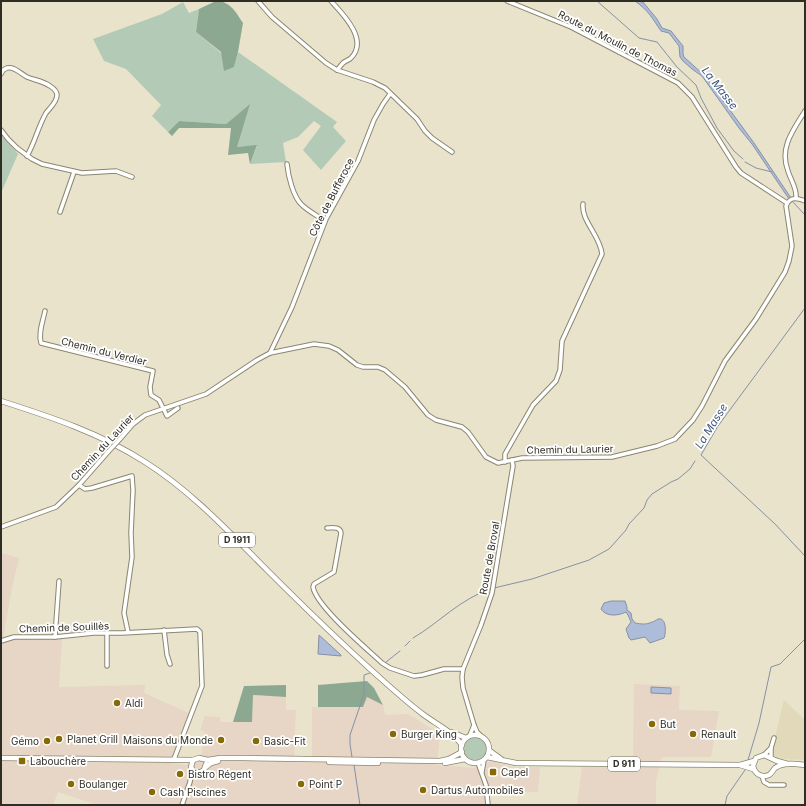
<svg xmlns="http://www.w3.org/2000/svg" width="806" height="806" viewBox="0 0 806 806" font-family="Inter,sans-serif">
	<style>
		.commercial { fill: #e7d5c5 }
		.built { fill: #e1d9ba }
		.green { fill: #b3cbb6 }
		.forest { fill: #8da891 }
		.water { fill: #acbcd9; stroke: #8691a3 }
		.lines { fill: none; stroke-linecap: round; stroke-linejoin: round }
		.stream { stroke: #8691a3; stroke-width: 1 }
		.minor-casing { stroke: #8b8670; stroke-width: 5.5 }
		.major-casing { stroke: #8b8670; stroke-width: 6 }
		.minor { stroke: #fff; stroke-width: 3.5 }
		.major { stroke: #fff; stroke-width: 4.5 }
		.minor-bridge-casing { stroke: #8b8670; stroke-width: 5.5; stroke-linecap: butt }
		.minor-bridge { stroke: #fff; stroke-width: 3.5 }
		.poi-dot { fill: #866a06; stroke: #fff; stroke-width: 1.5 }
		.labels { text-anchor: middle; stroke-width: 3.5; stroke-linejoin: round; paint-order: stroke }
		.shield { fill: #fff; stroke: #6d6c66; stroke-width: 1 }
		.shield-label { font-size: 9px; font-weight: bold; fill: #2f2d24 }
		.street-label { font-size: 10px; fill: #2f2d24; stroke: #fff }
		.poi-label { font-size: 10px; fill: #2f2d24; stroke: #fff; text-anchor: start }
		.water-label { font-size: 11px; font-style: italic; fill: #3e567f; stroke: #fff }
	</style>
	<rect width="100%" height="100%" fill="#e9e3cb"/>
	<g class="commercial">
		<polygon points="1,553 19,558 12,587 3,640 62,638 59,687 145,685 144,693 191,714 171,763 186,765 202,754 204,731 200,730 205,716 220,717 220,722 252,722 253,695 286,697 286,710 296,710 294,757 312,757 312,707 363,707 367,696 383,705 385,715 408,714 440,734 437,765 474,768 492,761 512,767 540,767 538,792 492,791 486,792 487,805 97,805 58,792 53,805 1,805"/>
		<polygon points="634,684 680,686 679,710 719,711 711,757 662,757 656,781 656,805 577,805 582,767 633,768"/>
	</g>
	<polygon class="built" points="784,700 805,720 805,760 783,759 777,758 774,755 772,750"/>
	<g class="green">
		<polygon points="183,2 189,13 199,9 196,32 221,53 234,67 238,52 337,122 333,127 346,141 321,170 303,150 321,126 314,121 298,137 283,143 286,162 250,164 257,146 236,147 249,105 226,124 179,121 168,132 152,116 161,105 126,69 104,61 93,39 162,14"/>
		<polygon points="1,135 18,154 1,193"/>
		<circle cx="476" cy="749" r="12"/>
	</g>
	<g class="forest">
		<path d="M 216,1 C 230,1 236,12 243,23 L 238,52 L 234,67 L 224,71 L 221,52 L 196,32 L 199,9 Z"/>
		<polygon points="250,104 237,147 257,145 250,164 248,153 228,155 231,128 179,128 172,136 168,132 179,121 226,124"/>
		<polygon points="367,681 374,688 383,705 367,697 363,707 318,707 318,685"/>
		<polygon points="286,685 286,697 253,695 252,722 233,722 244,686"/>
	</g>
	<g class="water">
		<path d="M 635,1 L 643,2 L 657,19 L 662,28 L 671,31 L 683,46 L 683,54 L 684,57 L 705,76 L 754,143 L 791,198 L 789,199 L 752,144 L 739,128 L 702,76 L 692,69 L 683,61 L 680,57 L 679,46 L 669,33 L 661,31 C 652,18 649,11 635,1 Z"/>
		<path d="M 611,601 L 625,601 L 627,607 L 627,610 L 631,613 L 632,619 L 635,623 C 641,624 646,625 652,622 C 654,622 656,620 658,619 C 667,617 666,634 664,638 L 650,643 L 645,637 L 631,640 L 629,638 L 626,629 L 631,622 L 628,615 L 626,612 C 618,616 606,617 601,609 L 604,603 Z"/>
		<polygon points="319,635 341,655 341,656 318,654"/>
		<polygon points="651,687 671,688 671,694 651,693"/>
	</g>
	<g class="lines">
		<g class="stream">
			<polyline points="597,1 639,38 657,42 677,67 696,85 701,98 717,128 734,151 743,159"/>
			<polyline points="745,162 756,168 772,172"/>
			<polyline points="792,201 805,215"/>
			<polyline points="805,308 718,426 701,455 775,524 805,556"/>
			<polyline points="494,588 532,579 589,560 609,549 626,530 629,524 644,508 647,500 652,494 671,482 678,479 690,469 695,461"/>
			<path d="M 413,638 C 439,623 461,598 491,589"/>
			<polyline points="405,646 410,641"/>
			<polyline points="386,662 400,651"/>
			<polyline points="352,757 350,744 350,735 364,694 364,675 370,673"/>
			<polyline points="748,760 759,723 771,667 780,664 805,639"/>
			<polyline points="354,765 360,805"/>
			<polyline points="725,805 727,796 745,770"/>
		</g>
		<g class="minor-casing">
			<g id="minor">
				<polyline points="258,1 272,17 326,63 337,70 373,82 385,88 417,119 425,131 432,138 452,152"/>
				<path d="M 331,1 C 343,14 369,40 351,58 C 349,60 345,61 343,63 C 341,65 339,68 337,70"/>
				<polyline points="507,1 571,27 678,83 692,97 736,167 741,173 787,203"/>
				<path d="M 1,74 C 2,71 4,69 7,68 C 14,66 21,74 27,77 C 34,80 43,81 50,86 C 53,88 57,91 57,95 C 57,102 50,108 46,113 C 38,127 35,142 27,156"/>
				<polyline points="1,130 8,139 17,148 32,159 42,164 82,173 116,171 132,177"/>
				<path d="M 287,164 C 288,175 293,197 302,205 C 308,211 318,216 325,221"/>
				<path d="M 796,198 C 797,188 791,181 788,171 C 779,148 793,130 805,111"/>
				<polyline points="60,212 74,172"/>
				<path d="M 45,311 C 43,321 38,333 41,343 L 153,371 L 150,387 L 151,395 L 159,400 L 167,416 L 178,408"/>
				<polyline points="270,353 292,307 326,219 358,161 374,120 383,104 390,94"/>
				<path d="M 120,439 L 133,424 L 145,415 L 206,394 L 257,360 L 270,353 L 314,344 L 329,346 L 338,350 L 357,365 L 363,367 L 378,367 L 385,370 L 405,387 L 428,415 L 436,420 L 462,427 L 468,432 L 486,457 L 498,463 L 522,458 L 612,457 L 657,446 L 675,439 L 693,420 L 702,406 L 725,361 L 756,319 L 785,272 L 789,261 L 792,246 L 786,206 C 790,196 797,198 805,201"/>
				<path d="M 505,462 L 505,454 L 533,405 L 556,381 L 560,370 L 562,341 L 602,254 C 600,235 581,221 583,204"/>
				<polyline points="79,485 85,489 92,488 132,476 133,490 131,533 132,557 124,613 128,632"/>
				<polyline points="1,527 56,507 79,485 108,452"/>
				<path d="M 327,528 C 332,528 340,526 341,533 L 334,572 L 314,584 L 313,587 C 316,606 366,648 382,663 L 390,668 L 414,676 L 422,675 L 444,669 L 463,669"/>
				<polyline points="164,630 167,655 170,664"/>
				<polyline points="107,633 107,666"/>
				<polyline points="55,637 59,581"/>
				<polyline points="1,641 14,637 55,637 94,633 122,633 197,629 200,632 202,686 174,759"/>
				<polyline points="470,735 474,725"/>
				<polyline points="480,735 477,732 474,725 463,688 462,677 463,669 481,625 492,593 513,466 512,460"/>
				<polyline points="771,748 774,738"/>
				<polyline points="764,755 771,748 771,758"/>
				<polyline points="478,763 486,785 488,805"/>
				<polyline points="482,772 484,760"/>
				<polyline points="762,776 764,782 769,785 784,785"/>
				<polyline points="182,805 190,782 192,769"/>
			</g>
		</g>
		<g class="major-casing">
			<g id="major">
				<path d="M 1,401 C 51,417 100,433 145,462 C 191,491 228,531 267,570 C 300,603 334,636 369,668 C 387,684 405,701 424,715 C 436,724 453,732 462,745"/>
				<polyline points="451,732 466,738"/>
				<circle cx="475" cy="749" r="14"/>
				<polyline points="490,751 501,759"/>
				<polyline points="487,757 516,763 740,765 753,769"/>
				<polyline points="1,758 193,760 199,758 208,760 220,758 244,758 440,761 449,759 462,752"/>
				<path d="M 193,760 L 191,767 C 193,773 199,774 204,770 L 206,764"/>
				<polyline points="329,762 378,763"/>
				<polyline points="445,763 465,759"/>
				<path d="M 788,764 L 777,761 L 764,755 L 756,758 L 753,766 C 755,774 761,778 769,775 C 772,773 773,770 775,768 C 783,762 796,764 805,765"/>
				<polyline points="740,765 754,761"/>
				<polyline points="206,767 211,763 218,761"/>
			</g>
		</g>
		<use href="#minor" class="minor"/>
		<use href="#major" class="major"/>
		<g class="minor-bridge-casing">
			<polyline id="minor-bridge" points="108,452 120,439"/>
		</g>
		<use href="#minor-bridge" class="minor-bridge"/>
	</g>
	<g class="poi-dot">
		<circle cx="117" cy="703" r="4"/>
		<circle cx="652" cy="724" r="4"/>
		<circle cx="393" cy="734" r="4"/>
		<circle cx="693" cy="734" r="4"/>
		<circle cx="59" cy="739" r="4"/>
		<circle cx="221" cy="740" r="4"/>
		<circle cx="47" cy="741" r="4"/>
		<circle cx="256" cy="741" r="4"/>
		<rect x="18" y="757" width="8" height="8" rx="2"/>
		<rect x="489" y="768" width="8" height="8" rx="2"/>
		<circle cx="180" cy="774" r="4"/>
		<circle cx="71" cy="784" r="4"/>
		<circle cx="301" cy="784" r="4"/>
		<circle cx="423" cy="790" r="4"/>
		<circle cx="152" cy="792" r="4"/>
	</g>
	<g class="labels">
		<g class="shield">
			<rect x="219" y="533" width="36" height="14" rx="3"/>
			<rect x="608" y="757" width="32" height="14" rx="3"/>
		</g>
		<g class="shield-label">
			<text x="237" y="543">D 1911</text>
			<text x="624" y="767">D 911</text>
		</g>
		<g class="street-label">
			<text transform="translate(618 43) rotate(27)" y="4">Route du Moulin de Thomas</text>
			<text transform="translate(331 197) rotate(-63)" y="4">Côte de Bufferoce</text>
			<text transform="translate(104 351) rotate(14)" y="4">Chemin du Verdier</text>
			<text transform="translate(102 447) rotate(-47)" y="4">Chemin du Laurier</text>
			<text transform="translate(570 449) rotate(-1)" y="4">Chemin du Laurier</text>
			<text transform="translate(489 558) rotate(-80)" y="4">Route de Broval</text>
			<text transform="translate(64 627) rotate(-2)" y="4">Chemin de Souillès</text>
		</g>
		<g class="poi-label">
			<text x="125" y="707">Aldi</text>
			<text x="660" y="728">But</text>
			<text x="401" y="738">Burger King</text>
			<text x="701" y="738">Renault</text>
			<text x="67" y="743">Planet Grill</text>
			<text x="213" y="744" text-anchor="end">Maisons du Monde</text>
			<text x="39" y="745" text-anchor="end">Gémo</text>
			<text x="264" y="745">Basic-Fit</text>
			<text x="30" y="765">Labouchère</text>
			<text x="501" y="776">Capel</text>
			<text x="188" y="778">Bistro Régent</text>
			<text x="79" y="788">Boulanger</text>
			<text x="309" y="788">Point P</text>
			<text x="431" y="794">Dartus Automobiles</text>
			<text x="160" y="796">Cash Piscines</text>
		</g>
		<g class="water-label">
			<text transform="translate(720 88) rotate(52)" y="4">La Masse</text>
			<text transform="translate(711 426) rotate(-58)" y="4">La Masse</text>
		</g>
	</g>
	<rect width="806" height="806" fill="none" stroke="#2f2d24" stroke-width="4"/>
</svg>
